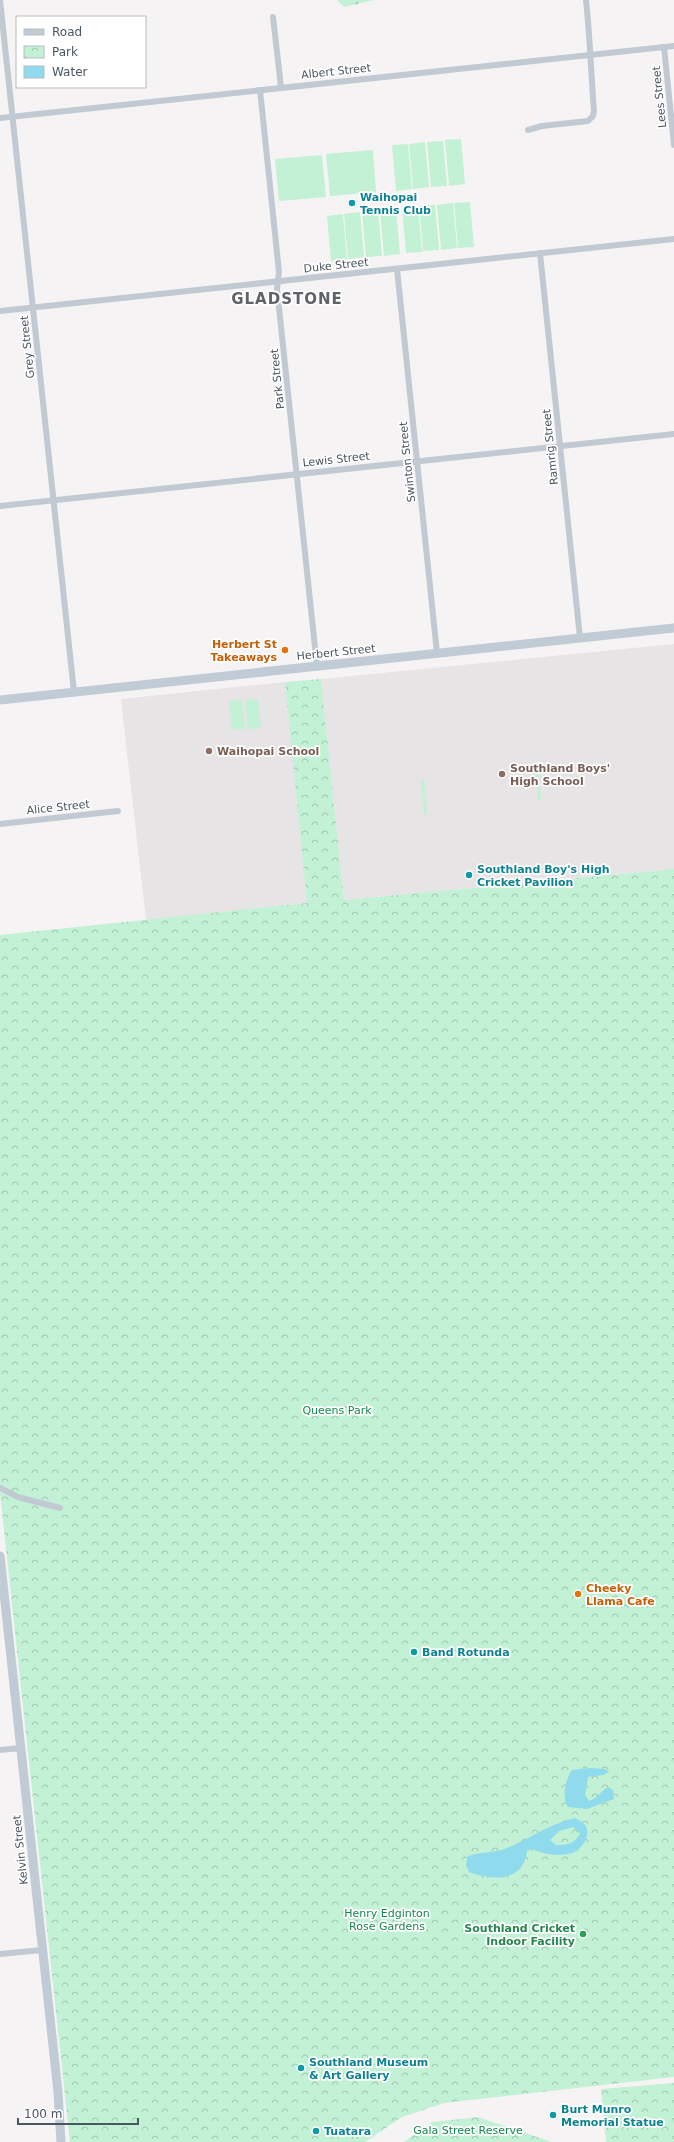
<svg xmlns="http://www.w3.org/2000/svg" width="674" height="2142" viewBox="0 0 674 2142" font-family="'DejaVu Sans',sans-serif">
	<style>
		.education { fill: #e6e4e5 }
		.green { fill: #c3f1d5 }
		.forest { fill: url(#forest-firs) }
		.park { fill: url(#park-crowns) }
		.water { fill: #90daee; fill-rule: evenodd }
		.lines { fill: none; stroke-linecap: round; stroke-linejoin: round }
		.street { stroke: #c1cad2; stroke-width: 6 }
		.secondary { stroke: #c1cbd6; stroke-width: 9 }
		.culture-dot { fill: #0f9aa8; stroke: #fff; stroke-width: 1.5 }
		.food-dot { fill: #e8710a; stroke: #fff; stroke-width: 1.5 }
		.education-dot { fill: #8d6e63; stroke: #fff; stroke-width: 1.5 }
		.leisure-dot { fill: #2e9e5b; stroke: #fff; stroke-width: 1.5 }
		.labels { text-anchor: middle; stroke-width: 3.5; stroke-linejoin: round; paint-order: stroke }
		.street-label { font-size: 11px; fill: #4a5661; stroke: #fff }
		.culture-label { font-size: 11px; font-weight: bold; fill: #0d838f; stroke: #fff; text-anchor: start }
		.food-label { font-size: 11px; font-weight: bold; fill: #c56008; stroke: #fff; text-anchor: end }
		.education-label { font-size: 11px; font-weight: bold; fill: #785e54; stroke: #fff; text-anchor: start }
		.park-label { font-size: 11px; fill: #17864f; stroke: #fff }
		.leisure-label { font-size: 11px; font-weight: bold; fill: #27864d; stroke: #fff; text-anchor: end }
		.district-label { font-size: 15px; font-weight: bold; letter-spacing: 1px; fill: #5f6368; stroke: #fff }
	</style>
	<defs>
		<pattern id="forest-firs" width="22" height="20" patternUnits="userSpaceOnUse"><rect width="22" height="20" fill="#c3f1d5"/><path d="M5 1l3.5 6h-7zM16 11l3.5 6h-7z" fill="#a0c6b0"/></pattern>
		<pattern id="park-crowns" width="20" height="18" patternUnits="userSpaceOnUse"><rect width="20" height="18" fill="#c3f1d5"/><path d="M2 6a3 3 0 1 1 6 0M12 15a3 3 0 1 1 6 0" fill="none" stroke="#a0c6b0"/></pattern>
	</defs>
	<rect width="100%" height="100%" fill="#f5f3f3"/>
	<g class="education">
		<polygon points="674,644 674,869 344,900 321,679"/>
		<polygon points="285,682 308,903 146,920 121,699"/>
	</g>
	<g class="green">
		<polygon points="461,139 465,184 449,186 445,140"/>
		<polygon points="443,141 447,186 431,187 427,142"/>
		<polygon points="425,142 429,187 413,189 409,144"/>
		<polygon points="408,144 412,189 396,191 392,145"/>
		<polygon points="373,150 376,192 330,196 326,154"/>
		<polygon points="322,155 326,197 279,201 275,159"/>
		<polygon points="470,202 474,247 458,248 454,203"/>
		<polygon points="453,203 457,248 441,250 437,205"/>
		<polygon points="435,205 439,250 423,251 419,206"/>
		<polygon points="418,206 422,252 406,253 402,208"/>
		<polygon points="396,209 400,254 384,256 380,211"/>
		<polygon points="378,211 382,256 366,257 362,212"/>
		<polygon points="360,212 364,257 348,259 344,214"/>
		<polygon points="343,214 347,259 331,261 327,216"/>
		<polygon points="258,699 261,728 248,729 245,700"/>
		<polygon points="242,700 245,729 232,730 229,701"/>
		<polygon points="535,764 538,764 541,800 538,800"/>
		<polygon points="424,778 427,814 424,814 421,779"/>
	</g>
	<polygon class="forest" points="337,0 374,0 344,7"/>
	<g class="park">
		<polygon points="321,679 344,900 674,869 674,2077 444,2103 402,2117 365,2142 70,2142 0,1493 0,935 307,903 285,682"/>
		<polygon points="674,2083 674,2142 606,2142 601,2089"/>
		<polygon points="478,2117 552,2142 404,2142 432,2122"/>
	</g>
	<g class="water">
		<path d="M 589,1768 L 605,1769 L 609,1772 L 603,1775 L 588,1777 L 585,1795 L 589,1801 C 598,1798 600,1792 608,1787 L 613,1790 L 614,1799 L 587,1809 L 568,1807 C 561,1796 566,1779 572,1770 Z"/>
		<path d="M 575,1818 C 578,1820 583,1822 585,1825 C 592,1835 582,1850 572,1853 C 560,1857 543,1854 532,1849 L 527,1851 C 524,1882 492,1881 469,1872 L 466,1865 L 468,1856 C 480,1852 493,1853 505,1849 C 529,1839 549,1824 575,1818 ZM 573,1827 L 580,1833 C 575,1844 567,1845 556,1845 L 550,1840 L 559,1831 Z"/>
	</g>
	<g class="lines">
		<g class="street">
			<polyline points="0,0 74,692"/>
			<polyline points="273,17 281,87"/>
			<polyline points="664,47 674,145"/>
			<polyline points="260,90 279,272 277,289 317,666"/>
			<polyline points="0,118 674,46"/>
			<path d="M 528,130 L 542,126 L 588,121 L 593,116 L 594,111 C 591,74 590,37 586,0"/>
			<polyline points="540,253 580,638"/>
			<polyline points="397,269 437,653"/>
			<polyline points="0,311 674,239"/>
			<polyline points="0,506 674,434"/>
			<polyline points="0,824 118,811"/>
			<polyline points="0,1488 18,1497 60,1508"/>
			<polyline points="0,1750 21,1748"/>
			<polyline points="0,1954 42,1950"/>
		</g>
		<g class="secondary">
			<polyline points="0,700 674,628"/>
			<polyline points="0,1556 58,2092 61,2142"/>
		</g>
	</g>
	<g class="culture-dot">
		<circle cx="352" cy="203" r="4"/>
		<circle cx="469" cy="875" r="4"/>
		<circle cx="414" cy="1652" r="4"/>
		<circle cx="301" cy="2068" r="4"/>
		<circle cx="553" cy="2115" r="4"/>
		<circle cx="316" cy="2131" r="4"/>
	</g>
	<g class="food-dot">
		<circle cx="285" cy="650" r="4"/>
		<circle cx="578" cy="1594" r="4"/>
	</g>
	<g class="education-dot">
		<circle cx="209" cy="751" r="4"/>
		<circle cx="502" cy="774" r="4"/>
	</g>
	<circle class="leisure-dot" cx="583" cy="1934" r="4"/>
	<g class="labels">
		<g class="street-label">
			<text transform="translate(336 71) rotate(-6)" y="4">Albert Street</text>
			<text transform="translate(659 97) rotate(-96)" y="4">Lees Street</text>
			<text transform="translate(336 265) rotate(-6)" y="4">Duke Street</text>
			<text transform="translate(27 347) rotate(-96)" y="4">Grey Street</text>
			<text transform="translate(277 379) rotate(-96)" y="4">Park Street</text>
			<text transform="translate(550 447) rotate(-96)" y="4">Ramrig Street</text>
			<text transform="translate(336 459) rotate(-6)" y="4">Lewis Street</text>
			<text transform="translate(407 462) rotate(-96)" y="4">Swinton Street</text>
			<text transform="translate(336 652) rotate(-6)" y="4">Herbert Street</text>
			<text transform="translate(58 807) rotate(-6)" y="4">Alice Street</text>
			<text transform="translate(20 1850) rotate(-96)" y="4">Kelvin Street</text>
		</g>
		<g class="culture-label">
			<text x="360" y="201">Waihopai<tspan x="360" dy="13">Tennis Club</tspan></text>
			<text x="477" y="873">Southland Boy's High<tspan x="477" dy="13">Cricket Pavilion</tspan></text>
			<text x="422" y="1656">Band Rotunda</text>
			<text x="309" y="2066">Southland Museum<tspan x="309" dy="13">&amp; Art Gallery</tspan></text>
			<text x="561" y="2113">Burt Munro<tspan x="561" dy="13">Memorial Statue</tspan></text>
			<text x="324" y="2135">Tuatara</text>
		</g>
		<g class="food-label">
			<text x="277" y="648">Herbert St<tspan x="277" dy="13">Takeaways</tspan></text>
			<text x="586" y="1592" text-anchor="start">Cheeky<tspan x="586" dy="13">Llama Cafe</tspan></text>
		</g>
		<g class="education-label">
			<text x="217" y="755">Waihopai School</text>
			<text x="510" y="772">Southland Boys'<tspan x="510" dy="13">High School</tspan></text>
		</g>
		<g class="park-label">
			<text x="337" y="1414">Queens Park</text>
			<text x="387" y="1917">Henry Edginton<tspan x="387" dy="13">Rose Gardens</tspan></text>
			<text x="468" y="2134">Gala Street Reserve</text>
		</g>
		<g class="leisure-label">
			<text x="575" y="1932">Southland Cricket<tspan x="575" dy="13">Indoor Facility</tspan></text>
		</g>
		<g class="district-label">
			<text x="287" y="304">GLADSTONE</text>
		</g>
	</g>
	<rect x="16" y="16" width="130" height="72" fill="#ffffff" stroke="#b7bbc0"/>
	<rect x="24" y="29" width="20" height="6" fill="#c1cbd6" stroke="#b7bbc0"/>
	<text x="52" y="36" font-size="12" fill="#4a5661">Road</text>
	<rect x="24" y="46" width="20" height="12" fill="url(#park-crowns)" stroke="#b7bbc0"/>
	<text x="52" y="56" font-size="12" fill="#4a5661">Park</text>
	<rect x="24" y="66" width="20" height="12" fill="#90daee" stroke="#b7bbc0"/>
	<text x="52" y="76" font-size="12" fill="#4a5661">Water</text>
	<path d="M18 2118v6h120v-6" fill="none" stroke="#4a5661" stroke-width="2"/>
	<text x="24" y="2118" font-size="12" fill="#4a5661" stroke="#ffffff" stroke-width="3" paint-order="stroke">100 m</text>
</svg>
